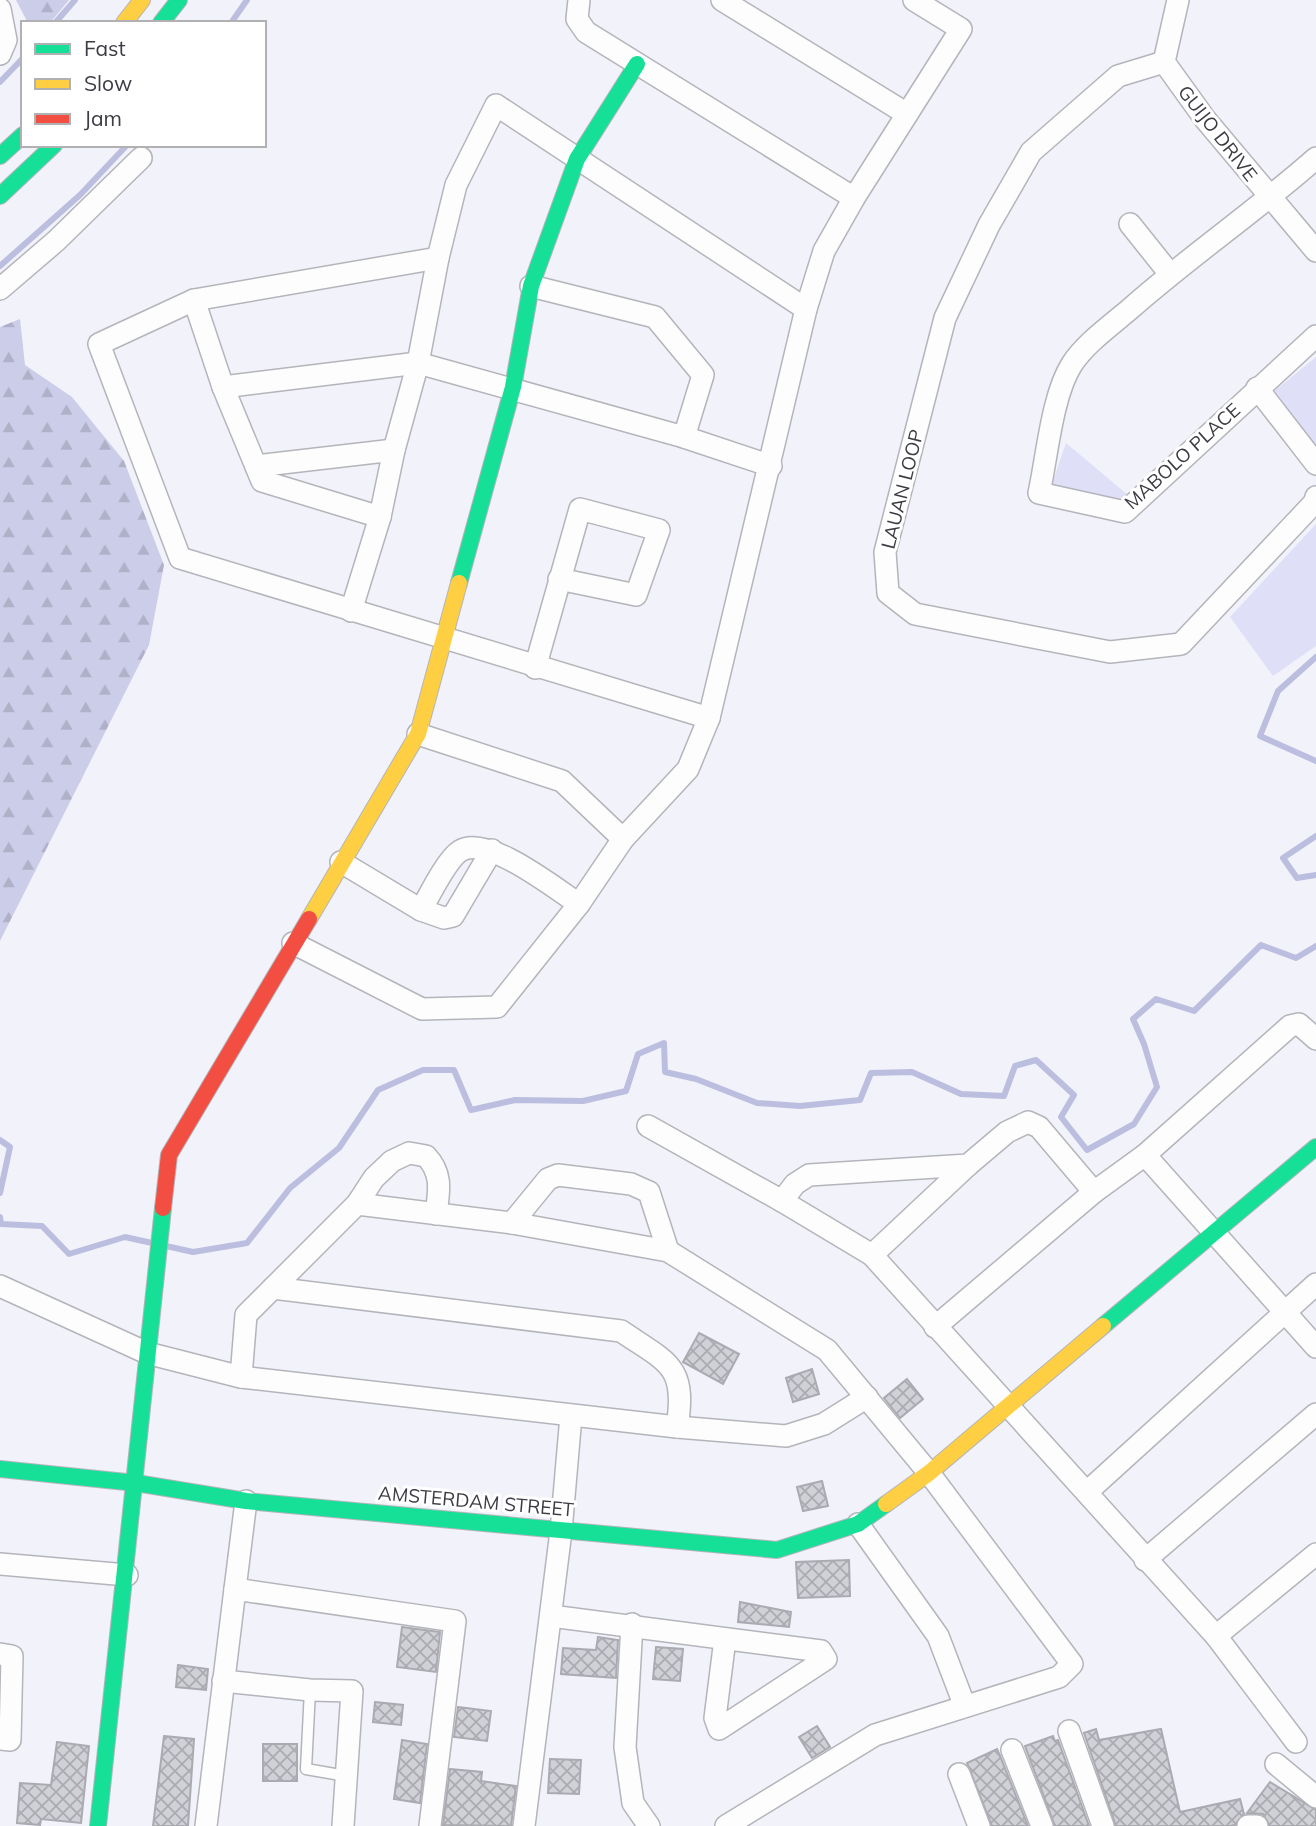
<svg xmlns="http://www.w3.org/2000/svg" width="1316" height="1826" viewBox="0 0 1316 1826" font-family="Mulish,sans-serif">
	<style>
		.green { fill: #dfe0f8 }
		.forest { fill: url(#forest-firs) }
		.lines { fill: none; stroke-linecap: round; stroke-linejoin: round }
		.stream { stroke: #bcbedf; stroke-width: 6 }
		.building { fill: url(#building-cross-hatch); stroke: #aaaab1; stroke-width: 2 }
		.lane-casing { stroke: #b4b4bb; stroke-width: 13 }
		.street-casing { stroke: #b4b4bb; stroke-width: 24 }
		.fast-casing { stroke: #b4b4bb; stroke-width: 18 }
		.slow-casing { stroke: #b4b4bb; stroke-width: 18 }
		.jam-casing { stroke: #b4b4bb; stroke-width: 18 }
		.lane { stroke: #fdfdfe; stroke-width: 10 }
		.street { stroke: #fdfdfe; stroke-width: 21 }
		.fast { stroke: #16e098; stroke-width: 16 }
		.slow { stroke: #ffcf43; stroke-width: 16 }
		.jam { stroke: #f24e42; stroke-width: 16 }
		.labels { text-anchor: middle; stroke-width: 6; stroke-linejoin: round; paint-order: stroke }
		.street-label { font-size: 19px; fill: #3c3c44; stroke: #fff }
	</style>
	<defs>
		<pattern id="forest-firs" width="22" height="20" patternUnits="userSpaceOnUse" patternTransform="scale(1.75)"><rect width="22" height="20" fill="#cccde9"/><path d="M5 1l3.5 6h-7zM16 11l3.5 6h-7z" fill="#b0b1c9"/></pattern>
		<pattern id="building-cross-hatch" width="8" height="8" patternUnits="userSpaceOnUse" patternTransform="scale(1.75)"><rect width="8" height="8" fill="#d0d0d7"/><path d="M0 0l8 8M0 8l8-8" fill="none" stroke="#aaaab0"/></pattern>
	</defs>
	<rect width="100%" height="100%" fill="#f2f2fa"/>
	<g class="green">
		<polygon points="1316,357 1316,452 1268,396"/>
		<polygon points="1066,443 1128,495 1120,505 1052,484"/>
		<polygon points="1316,524 1316,646 1273,676 1230,617"/>
	</g>
	<g class="forest">
		<polygon points="16,0 69,0 50,23 28,23"/>
		<polygon points="20,319 25,365 72,397 124,461 164,565 149,645 0,941 0,327"/>
	</g>
	<g class="lines">
		<g class="stream">
			<polyline points="55,23 75,0"/>
			<polyline points="231,23 247,0"/>
			<polyline points="0,82 23,58"/>
			<polyline points="0,266 80,195 127,145"/>
			<polyline points="1316,657 1278,691 1260,736 1316,761"/>
			<polyline points="1316,836 1283,858 1297,878 1316,875"/>
			<polyline points="0,1140 10,1147 0,1193"/>
			<polyline points="0,1217 1,1224 42,1226 69,1254 125,1237 152,1243"/>
			<polyline points="166,1246 193,1252 247,1243 290,1188 339,1148 378,1090 423,1070 454,1070 471,1110 515,1100 583,1101 626,1091 638,1054 664,1043 665,1072 696,1079 757,1103 800,1106 860,1100 871,1073 912,1072 961,1094 1004,1096 1015,1066 1036,1060 1074,1095 1061,1117 1087,1150 1134,1124 1157,1087 1144,1044 1133,1019 1156,999 1194,1011 1261,945 1296,958 1316,946"/>
		</g>
	</g>
	<g class="building">
		<polygon points="699,1333 739,1354 723,1384 683,1362"/>
		<polygon points="812,1369 819,1394 793,1402 786,1378"/>
		<polygon points="907,1379 923,1399 900,1418 884,1398"/>
		<polygon points="822,1481 828,1506 803,1511 797,1487"/>
		<polygon points="849,1560 850,1596 798,1598 796,1562"/>
		<polygon points="740,1602 791,1612 789,1627 738,1622"/>
		<polygon points="402,1627 440,1632 436,1672 397,1667"/>
		<polygon points="598,1637 618,1640 616,1678 561,1674 563,1648 596,1650"/>
		<polygon points="656,1647 683,1649 680,1681 653,1679"/>
		<polygon points="178,1665 208,1669 206,1690 176,1687"/>
		<polygon points="375,1702 403,1705 401,1725 373,1722"/>
		<polygon points="458,1707 491,1711 487,1741 454,1737"/>
		<polygon points="817,1726 830,1747 812,1758 799,1737"/>
		<polygon points="1096,1729 1099,1740 1161,1729 1180,1812 1240,1799 1244,1814 1235,1825 1230,1826 1116,1826 1084,1733"/>
		<polygon points="164,1736 194,1739 188,1826 153,1826"/>
		<polygon points="1053,1736 1055,1741 1058,1740 1089,1826 1055,1826 1025,1746"/>
		<polygon points="402,1740 427,1744 420,1803 394,1799"/>
		<polygon points="57,1742 89,1746 81,1823 41,1819 40,1825 17,1823 20,1783 51,1785"/>
		<rect x="263" y="1744" width="34" height="37"/>
		<polygon points="997,1749 1000,1756 1028,1826 992,1826 967,1763"/>
		<polygon points="550,1759 581,1760 579,1794 548,1793"/>
		<polygon points="450,1769 482,1772 481,1781 516,1786 511,1826 443,1825"/>
		<polygon points="1270,1782 1316,1810 1316,1826 1270,1826 1263,1814 1247,1813"/>
	</g>
	<g class="lines">
		<g class="lane-casing">
			<polyline id="lane" points="310,1690 306,1769 346,1776"/>
		</g>
		<g class="street-casing">
			<g id="street">
				<polyline points="579,0 577,19 586,32 854,198"/>
				<polyline points="722,0 907,114"/>
				<polyline points="1178,0 1164,62 1205,119 1316,251"/>
				<polyline points="0,9 6,40 0,54"/>
				<polyline points="1164,62 1118,76 1031,152 989,225 945,318 885,552 888,593 915,614 1110,652 1181,644 1314,503 1316,497"/>
				<path d="M 1316,158 C 1256,211 1190,256 1130,309 C 1110,326 1086,343 1072,364 C 1052,395 1047,457 1039,493 L 1125,512 L 1316,336"/>
				<polyline points="1130,224 1170,274"/>
				<polyline points="438,258 194,300 99,344 180,558 709,718"/>
				<polyline points="531,286 655,317 703,375 684,437"/>
				<polyline points="0,289 56,241 141,158"/>
				<polyline points="194,300 223,387 262,481 380,517"/>
				<polyline points="223,387 418,363 684,437 771,466"/>
				<polyline points="1257,388 1316,464"/>
				<polyline points="256,466 394,450"/>
				<polyline points="351,611 380,517 394,450 418,363 438,258 456,185 496,105 806,309"/>
				<polyline points="535,668 580,509 659,530 636,595 559,579"/>
				<polyline points="418,734 562,781 623,839"/>
				<path d="M 341,862 L 421,910 C 429,896 447,859 460,851 C 487,834 554,888 579,904"/>
				<polyline points="421,910 444,918 453,916 492,850"/>
				<polyline points="293,943 422,1009 497,1007 579,904 623,839 688,769 709,718 806,309 824,251 854,198 961,29 914,0"/>
				<polyline points="1316,1039 1299,1024 1290,1026 1145,1155 1094,1192 1039,1127 1028,1122 1007,1132 968,1165 809,1175 795,1184 782,1201 872,1255 1216,1636 1316,1554"/>
				<polyline points="648,1126 782,1201"/>
				<polyline points="1145,1155 1316,1347"/>
				<polyline points="357,1204 512,1223 668,1251 827,1350 929,1473 1072,1664 1059,1677 875,1735 726,1826"/>
				<polyline points="512,1223 548,1179 558,1175 631,1184 649,1192 668,1251"/>
				<polyline points="872,1255 968,1165"/>
				<path d="M 0,1286 L 147,1353 L 241,1377 L 677,1427 C 687,1365 668,1363 621,1331 L 273,1288"/>
				<polyline points="935,1327 1094,1192"/>
				<path d="M 241,1377 L 246,1315 L 357,1204 L 374,1178 L 392,1161 L 409,1153 L 426,1156 C 443,1174 439,1191 436,1214"/>
				<polyline points="677,1427 786,1436 824,1424 867,1397"/>
				<polyline points="1087,1492 1316,1284"/>
				<polyline points="858,1524 938,1636 964,1704"/>
				<polyline points="1145,1560 1316,1414"/>
				<polyline points="0,1564 127,1575"/>
				<polyline points="235,1589 246,1501"/>
				<polyline points="551,1616 821,1651 826,1659 719,1729 715,1718 725,1639"/>
				<polyline points="632,1624 625,1747 633,1803 649,1826"/>
				<polyline points="1216,1636 1296,1742"/>
				<polyline points="0,1654 12,1656 10,1740 0,1739"/>
				<polyline points="223,1681 310,1690 352,1691 343,1826"/>
				<polyline points="1069,1731 1103,1826"/>
				<polyline points="1012,1750 1042,1826"/>
				<polyline points="1276,1764 1316,1797"/>
				<polyline points="959,1774 979,1826"/>
				<polyline points="206,1826 235,1589 455,1621 430,1826"/>
				<polyline points="524,1826 561,1531 571,1416"/>
				<polyline points="1248,1826 1257,1826"/>
			</g>
		</g>
		<g class="fast-casing">
			<g id="fast">
				<polyline points="161,23 179,0"/>
				<polyline points="0,156 23,135"/>
				<polyline points="0,196 54,145"/>
				<polyline points="459,583 513,387 531,286 577,159 637,64"/>
				<polyline points="1103,1326 1316,1147"/>
				<polyline points="0,1469 136,1483 246,1501 777,1550 858,1524 886,1504"/>
				<polyline points="98,1826 163,1208"/>
			</g>
		</g>
		<g class="slow-casing">
			<g id="slow">
				<polyline points="124,23 142,0"/>
				<polyline points="309,919 418,734 459,583"/>
				<polyline points="886,1504 929,1473 1103,1326"/>
			</g>
		</g>
		<g class="jam-casing">
			<polyline id="jam" points="163,1208 169,1155 309,919"/>
		</g>
		<use href="#lane" class="lane"/>
		<use href="#street" class="street"/>
		<use href="#fast" class="fast"/>
		<use href="#slow" class="slow"/>
		<use href="#jam" class="jam"/>
	</g>
	<g class="labels">
		<g class="street-label">
			<text transform="translate(1218 133) rotate(52)" y="7">GUIJO DRIVE</text>
			<text transform="translate(1182 456) rotate(-42)" y="7">MABOLO PLACE</text>
			<text transform="translate(902 489) rotate(-76)" y="7">LAUAN LOOP</text>
			<text transform="translate(476 1501) rotate(5)" y="7">AMSTERDAM STREET</text>
		</g>
	</g>
	<rect x="21" y="21" width="245" height="126" fill="#ffffff" stroke="#b1b1b4" stroke-width="2"/>
	<rect x="35" y="44" width="35" height="10" fill="#16e098" stroke="#b1b1b4" stroke-width="2"/>
	<text x="84" y="56" font-size="21" fill="#3c3c44">Fast</text>
	<rect x="35" y="79" width="35" height="10" fill="#ffcf43" stroke="#b1b1b4" stroke-width="2"/>
	<text x="84" y="91" font-size="21" fill="#3c3c44">Slow</text>
	<rect x="35" y="114" width="35" height="10" fill="#f24e42" stroke="#b1b1b4" stroke-width="2"/>
	<text x="84" y="126" font-size="21" fill="#3c3c44">Jam</text>
</svg>
